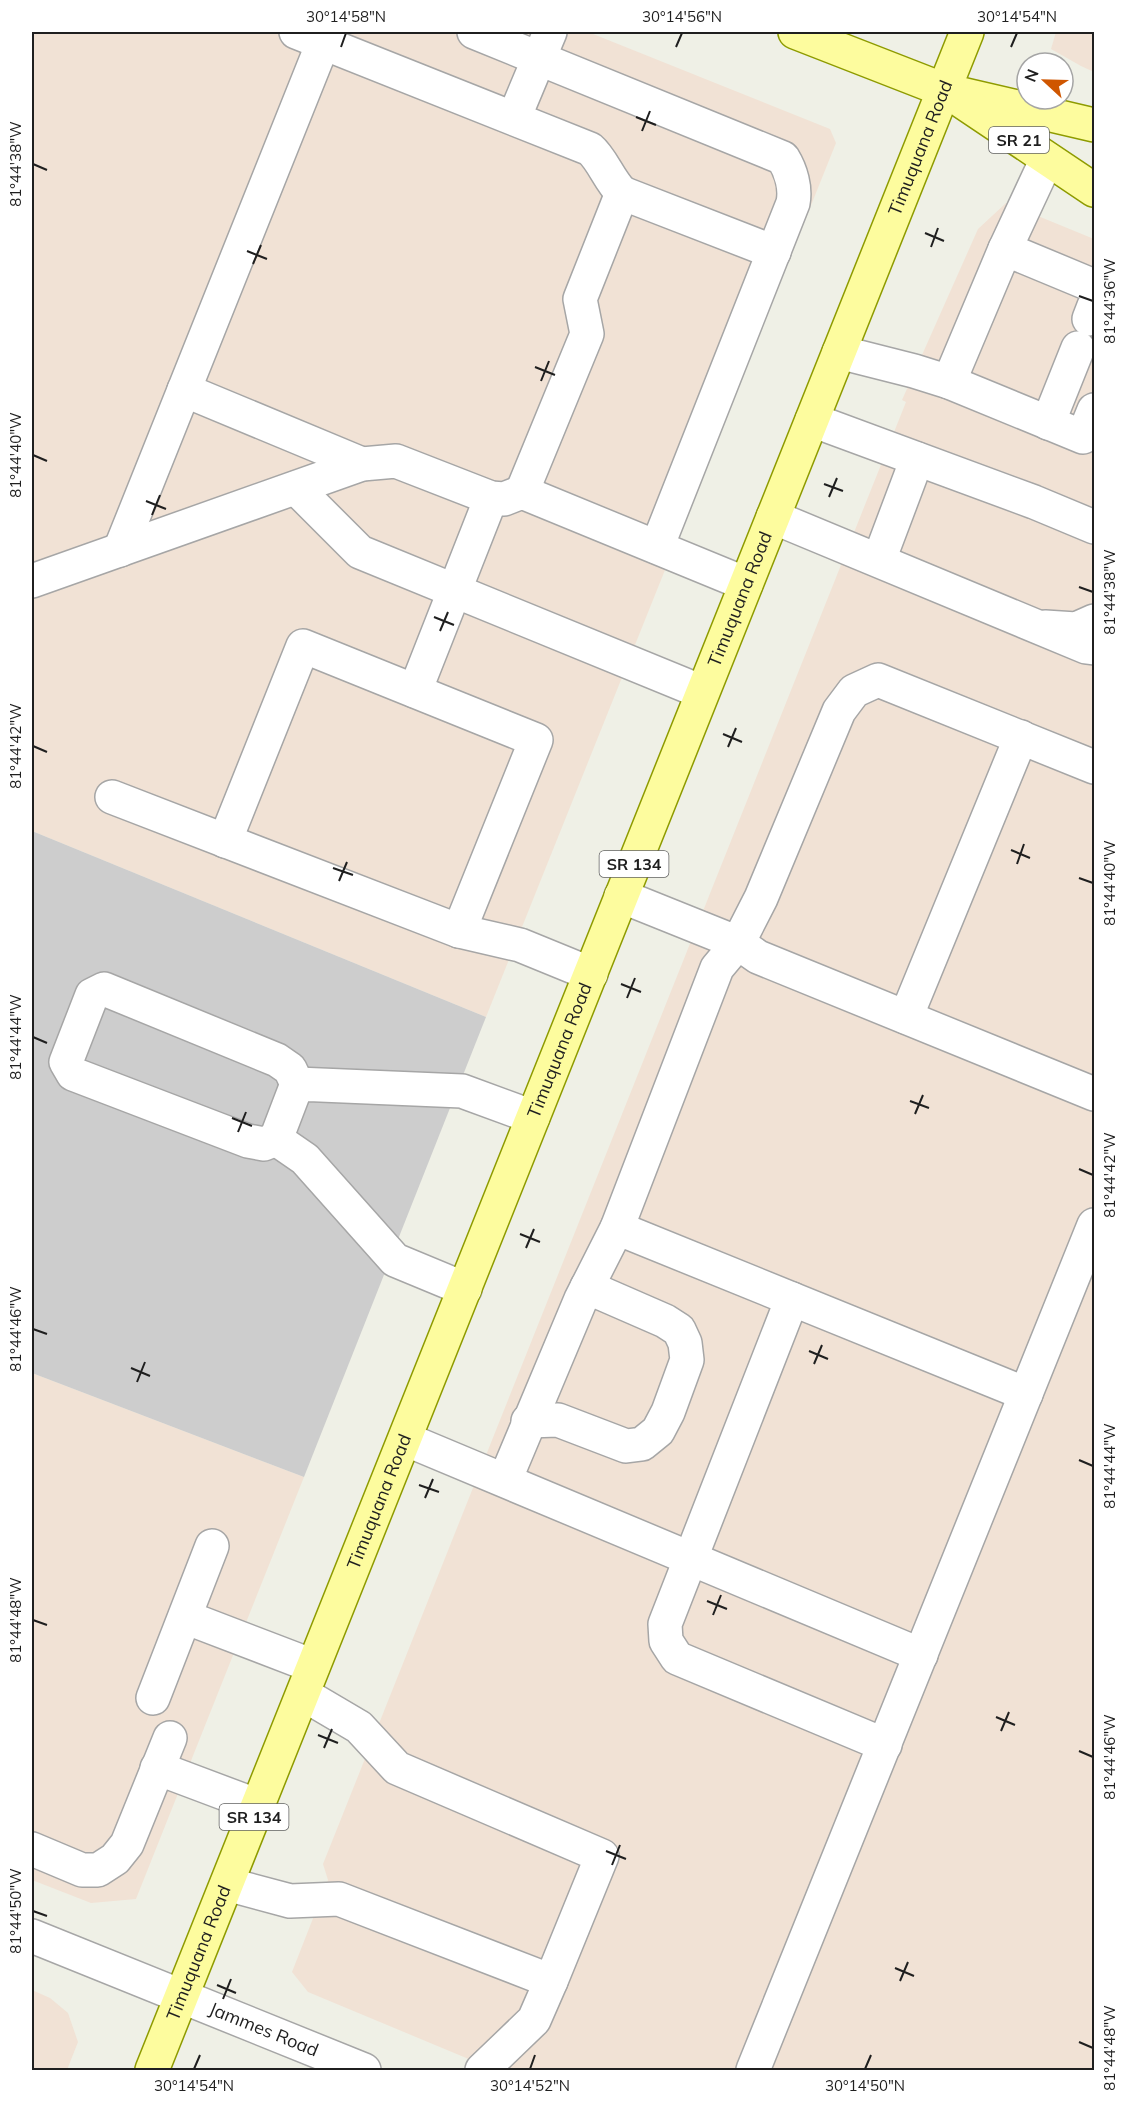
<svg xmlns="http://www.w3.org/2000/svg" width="1126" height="2102" viewBox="0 0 1126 2102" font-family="Mulish,sans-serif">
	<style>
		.commercial { fill: #f1e2d5 }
		.religious { fill: #cdcdcd }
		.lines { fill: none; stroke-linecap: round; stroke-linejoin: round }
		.minor-casing { stroke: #a6a6a6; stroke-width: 36 }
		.major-casing { stroke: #8e9b00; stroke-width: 36 }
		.minor { stroke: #fff; stroke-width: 33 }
		.major { stroke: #fdfc9e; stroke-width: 33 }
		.ticks { fill: none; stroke: #1f1f1f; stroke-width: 2 }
		.labels { text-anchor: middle; stroke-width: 6; stroke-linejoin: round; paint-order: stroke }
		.shield { fill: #fff; stroke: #626262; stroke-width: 1.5 }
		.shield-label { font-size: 16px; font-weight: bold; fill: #1f1f1f }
		.street-label { font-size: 18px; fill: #1f1f1f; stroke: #fff }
		.neatline { fill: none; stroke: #1f1f1f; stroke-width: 2 }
		.ticks-label { font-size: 15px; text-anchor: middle; fill: #1f1f1f }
	</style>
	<rect width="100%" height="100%" fill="#eff0e6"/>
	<g class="commercial">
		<polygon points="32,32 588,32 830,129 836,143 486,1017 32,831"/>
		<polygon points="1056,32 1094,32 1094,72 1081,66 1051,49"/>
		<polygon points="1006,203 1094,239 1094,2070 495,2070 308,1992 292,1972 328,1880 323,1864 906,402 902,400 978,229"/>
		<polygon points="32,1373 304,1477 136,1899 91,1903 32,1880"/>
		<polygon points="32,1990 50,1998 68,2013 78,2042 67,2070 32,2070"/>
	</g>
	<polygon class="religious" points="32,831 486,1017 304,1477 32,1373"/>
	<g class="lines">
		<g class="minor-casing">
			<g id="minor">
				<path d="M 296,32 L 590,149 C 602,159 609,180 622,193"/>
				<path d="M 474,32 L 783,158 C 791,171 796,188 793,203 L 657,547"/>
				<polyline points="514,118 550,32"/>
				<polyline points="1005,249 1047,159"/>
				<polyline points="1089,319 1094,306"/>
				<polyline points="839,352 914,371 949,382 1083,437 1094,410"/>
				<polyline points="949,382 1005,249 1094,286"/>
				<polyline points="184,390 362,464"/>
				<polyline points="812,420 1034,502 1094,527"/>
				<polyline points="1048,423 1078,348"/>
				<polyline points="296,488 360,552 702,692"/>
				<polyline points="522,492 587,334 580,299 622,193 774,252"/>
				<polyline points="773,517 1086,647 1094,648"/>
				<polyline points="120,550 323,43"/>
				<polyline points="879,560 917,459"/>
				<polyline points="32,581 362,464 396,461 491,498 504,499 522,492 746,584"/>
				<polyline points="1045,627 1076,629 1094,621"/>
				<polyline points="415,691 491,498"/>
				<polyline points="112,797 459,931 520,945 591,974"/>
				<polyline points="225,841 303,646 536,740 459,931"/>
				<polyline points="621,896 738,943 758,957 1094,1094"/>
				<polyline points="906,1017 1021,737"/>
				<polyline points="276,1139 264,1144 248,1141 73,1074 66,1062 92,995 104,989 277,1060 290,1069 297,1084"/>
				<polyline points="617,1228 1026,1394"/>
				<polyline points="465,1289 395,1260 305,1159 276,1139 297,1084 462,1091 533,1117"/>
				<polyline points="792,1299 665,1624 666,1641 677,1658 885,1745"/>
				<polyline points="528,1421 558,1420 626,1446 642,1444 658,1431 668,1412 687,1360 685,1343 679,1330 665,1321 587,1287"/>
				<polyline points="405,1439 921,1655"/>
				<polyline points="505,1480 581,1299 617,1228 717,968 738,943 761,898 839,711 854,691 878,680 1094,767"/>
				<polyline points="185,1617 313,1666"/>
				<polyline points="153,1698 212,1546"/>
				<polyline points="157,1768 258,1806"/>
				<polyline points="32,1849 82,1870 98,1870 115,1859 127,1844 170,1738"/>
				<polyline points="227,1884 290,1901 339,1899 551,1981 602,1856 397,1768 359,1727 303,1694"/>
				<path id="s1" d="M 32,1936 L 364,2070"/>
				<polyline points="482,2070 534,2020 551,1981"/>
				<polyline points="753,2070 1094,1225"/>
			</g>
		</g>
		<g class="major-casing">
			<g id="major">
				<polyline points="795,32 944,90 1094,125"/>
				<polyline points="963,102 1094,190"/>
				<path id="s2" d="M 152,2070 L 967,32"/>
			</g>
		</g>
		<use href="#minor" class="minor"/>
		<use href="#major" class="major"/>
	</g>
	<path class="ticks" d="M 341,47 L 346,33M 676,47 L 682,33M 1011,47 L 1017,33M 636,117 L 656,125M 642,131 L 650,111M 33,164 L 47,170M 925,233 L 944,241M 931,247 L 938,228M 247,251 L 267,259M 253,264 L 261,245M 1079,296 L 1093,301M 535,367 L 555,375M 541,381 L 549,361M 33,455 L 47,461M 824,484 L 843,491M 829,497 L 837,478M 146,501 L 166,509M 152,515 L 160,495M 1079,587 L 1093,592M 434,617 L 454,625M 440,631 L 448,612M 723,734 L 742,742M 33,746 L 47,752M 728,747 L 736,728M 1011,850 L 1030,858M 1017,864 L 1024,844M 333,868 L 353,875M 1079,878 L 1093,883M 339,881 L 347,862M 621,984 L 641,992M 627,998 L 635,978M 33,1037 L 47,1043M 910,1101 L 929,1108M 915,1114 L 923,1095M 232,1118 L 252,1126M 238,1132 L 246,1112M 1079,1169 L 1093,1175M 520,1234 L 540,1242M 526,1248 L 534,1229M 33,1329 L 47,1334M 809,1351 L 828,1359M 814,1364 L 822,1345M 131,1368 L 150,1376M 137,1382 L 145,1362M 1079,1460 L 1093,1466M 419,1485 L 439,1492M 425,1498 L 433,1479M 707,1601 L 727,1609M 713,1615 L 721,1595M 33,1620 L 47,1625M 996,1717 L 1015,1725M 1001,1731 L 1009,1712M 318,1735 L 338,1743M 324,1748 L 332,1729M 1079,1751 L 1093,1757M 606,1851 L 626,1859M 612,1865 L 620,1845M 33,1911 L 47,1916M 895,1968 L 914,1976M 900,1981 L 908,1962M 217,1985 L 236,1993M 223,1999 L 231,1979M 1079,2042 L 1093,2048M 194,2069 L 200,2055M 530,2069 L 535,2055M 865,2069 L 871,2055"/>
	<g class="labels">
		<g class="shield">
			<rect x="989" y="127" width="60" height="26" rx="4.5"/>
			<rect x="599.5" y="851" width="69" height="26" rx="4.5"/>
			<rect x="219.5" y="1804" width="69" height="26" rx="4.5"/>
		</g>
		<g class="shield-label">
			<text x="1019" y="146">SR 21</text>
			<text x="634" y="870">SR 134</text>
			<text x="254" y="1823">SR 134</text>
		</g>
		<g class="street-label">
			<text dy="6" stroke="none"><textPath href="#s2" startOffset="2070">Timuquana Road</textPath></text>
			<text dy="6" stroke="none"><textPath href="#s2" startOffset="1584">Timuquana Road</textPath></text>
			<text dy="6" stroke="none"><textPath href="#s2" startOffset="1098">Timuquana Road</textPath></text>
			<text dy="6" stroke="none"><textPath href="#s2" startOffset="612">Timuquana Road</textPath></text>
			<text dy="6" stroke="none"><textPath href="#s2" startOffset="126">Timuquana Road</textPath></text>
			<text dy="6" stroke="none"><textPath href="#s1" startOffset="250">Jammes Road</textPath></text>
		</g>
	</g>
	<rect width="1126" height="2102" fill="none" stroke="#ffffff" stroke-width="66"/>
	<g transform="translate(1045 81) rotate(292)"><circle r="28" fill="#ffffff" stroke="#a5a5a5" stroke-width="1.5"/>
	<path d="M0-4.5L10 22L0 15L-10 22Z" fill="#cf5600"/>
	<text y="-9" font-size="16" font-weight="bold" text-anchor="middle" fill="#1f1f1f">N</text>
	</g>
	<rect x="33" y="33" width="1060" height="2036" class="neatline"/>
	<g class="ticks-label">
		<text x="346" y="22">30°14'58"N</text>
		<text x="682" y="22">30°14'56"N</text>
		<text x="1017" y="22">30°14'54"N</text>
		<text transform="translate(16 164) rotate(-90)" y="5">81°44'38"W</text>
		<text transform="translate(1110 301) rotate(-90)" y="5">81°44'36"W</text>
		<text transform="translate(16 455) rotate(-90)" y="5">81°44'40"W</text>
		<text transform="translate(1110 592) rotate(-90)" y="5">81°44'38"W</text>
		<text transform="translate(16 746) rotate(-90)" y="5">81°44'42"W</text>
		<text transform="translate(1110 883) rotate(-90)" y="5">81°44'40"W</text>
		<text transform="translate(16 1037) rotate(-90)" y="5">81°44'44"W</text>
		<text transform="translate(1110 1175) rotate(-90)" y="5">81°44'42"W</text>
		<text transform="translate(16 1329) rotate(-90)" y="5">81°44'46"W</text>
		<text transform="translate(1110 1466) rotate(-90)" y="5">81°44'44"W</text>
		<text transform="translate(16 1620) rotate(-90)" y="5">81°44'48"W</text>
		<text transform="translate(1110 1757) rotate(-90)" y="5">81°44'46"W</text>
		<text transform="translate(16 1911) rotate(-90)" y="5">81°44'50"W</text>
		<text transform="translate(1110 2048) rotate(-90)" y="5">81°44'48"W</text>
		<text x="194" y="2091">30°14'54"N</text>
		<text x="530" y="2091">30°14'52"N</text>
		<text x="865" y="2091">30°14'50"N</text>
	</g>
</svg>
